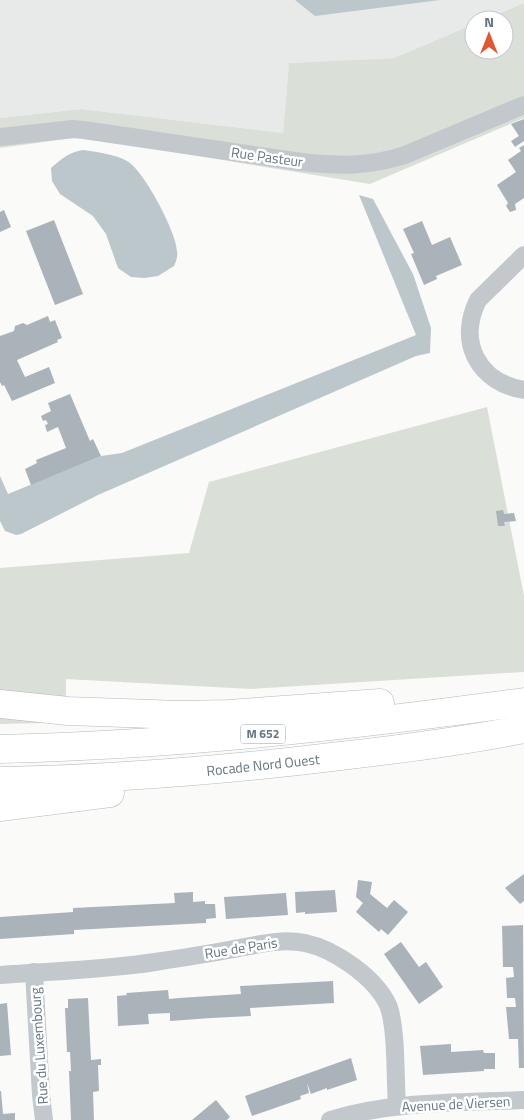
<svg xmlns="http://www.w3.org/2000/svg" width="524" height="1120" viewBox="0 0 524 1120" font-family="'Titillium Web',sans-serif">
	<style>
		.built { fill: #e8e9e9 }
		.green { fill: #dadfd7 }
		.water { fill: #bbc7cb }
		.building { fill: #aab3b9 }
		.lines { fill: none; stroke-linecap: round; stroke-linejoin: round }
		.trunk-casing { stroke: #b4b9bd; stroke-width: 29 }
		.minor { stroke: #c3c8cc; stroke-width: 18 }
		.trunk { stroke: #fff; stroke-width: 28 }
		.labels { text-anchor: middle; stroke-width: 5; stroke-linejoin: round; paint-order: stroke }
		.shield { fill: #fff; stroke: #939fa8; stroke-width: 1 }
		.shield-label { font-size: 12px; font-weight: bold; fill: #657683 }
		.street-label { font-size: 14px; fill: #657683; stroke: #fff }
	</style>
	<rect width="100%" height="100%" fill="#fafaf8"/>
	<polygon class="built" points="0,0 524,0 524,3 484,20 474,20 474,24 394,58 289,63 283,133 81,109 0,118"/>
	<g class="green">
		<polygon points="524,3 524,118 370,184 81,137 0,148 0,118 81,109 283,133 289,63 394,58 474,24 474,50 504,50 504,20 484,20"/>
		<polygon points="487,407 524,596 524,672 251,689 66,679 66,695 43,723 0,724 0,568 189,553 209,482"/>
	</g>
	<g class="water">
		<polygon points="295,0 440,0 315,16"/>
		<path d="M 83,150 C 97,152 114,154 127,161 C 143,169 177,233 177,251 C 178,256 176,262 174,266 L 158,276 L 144,278 L 131,277 L 118,268 L 106,234 L 93,216 L 60,194 L 52,181 L 51,168 C 61,159 69,152 83,150 Z"/>
		<polygon points="359,195 373,199 413,274 431,328 430,353 416,356 98,495 21,534 16,535 5,531 0,521 0,476 8,494 101,456 122,453 416,335"/>
	</g>
	<g class="building">
		<polygon points="524,119 524,141 515,147 511,141 519,136 511,124"/>
		<polygon points="524,145 524,198 515,204 516,210 510,212 506,206 508,203 497,185 516,172 508,160 521,151 519,148"/>
		<polygon points="4,210 11,227 0,232 0,212"/>
		<polygon points="54,220 83,294 55,305 26,231"/>
		<polygon points="422,221 432,245 450,237 462,265 436,276 437,279 424,285 411,254 414,253 403,229"/>
		<polygon points="48,316 50,322 55,320 62,338 57,340 58,342 17,360 25,377 49,367 55,383 12,401 4,385 2,386 0,382 0,336 14,331 15,326 23,323 27,325"/>
		<polygon points="70,394 90,441 93,439 101,456 31,485 25,469 37,463 36,460 66,448 58,427 47,432 45,425 48,424 46,420 43,421 41,416 51,411 48,403"/>
		<polygon points="503,510 504,514 514,513 516,521 504,522 505,526 498,526 496,511"/>
		<polygon points="524,874 524,901 520,904 505,888"/>
		<polygon points="358,880 372,882 370,894 387,908 394,900 408,912 388,935 381,929 379,932 356,912 363,903 356,897"/>
		<polygon points="335,890 337,912 305,914 305,912 296,913 295,892"/>
		<polygon points="193,892 193,902 205,901 205,904 215,904 216,918 206,919 206,923 74,930 74,934 0,939 0,917 73,912 73,908 175,903 174,893"/>
		<polygon points="286,893 288,915 226,919 224,897"/>
		<polygon points="523,925 524,1068 519,1068 518,1039 509,1039 506,1007 516,1007 515,998 507,998 506,978 514,977 513,967 503,967 502,926"/>
		<polygon points="401,942 419,967 426,962 443,987 419,1004 384,954"/>
		<polygon points="333,981 334,1003 250,1008 251,1016 211,1018 170,1021 170,1013 148,1014 149,1024 118,1026 117,996 127,995 126,993 168,990 169,999 179,998 241,994 240,986"/>
		<polygon points="88,998 91,1060 101,1059 101,1065 98,1065 99,1091 93,1092 94,1120 71,1120 69,1071 71,1071 70,1052 67,1052 65,1008 68,1008 68,999"/>
		<polygon points="7,1003 11,1055 0,1056 0,1004"/>
		<polygon points="451,1044 451,1052 483,1050 484,1053 495,1053 495,1069 484,1069 484,1071 423,1075 420,1046"/>
		<polygon points="351,1058 357,1080 327,1090 327,1088 311,1094 307,1083 309,1093 300,1096 301,1099 252,1116 245,1096"/>
		<polygon points="0,1091 1,1091 3,1114 15,1113 15,1120 0,1120"/>
		<polygon points="216,1100 230,1117 227,1120 192,1120"/>
	</g>
	<g class="lines">
		<g class="trunk-casing">
			<g id="trunk">
				<polyline points="0,704 68,711 180,715 228,714 380,703"/>
				<path d="M 0,749 C 177,745 349,726 524,702"/>
				<path d="M 0,781 C 114,779 227,770 340,756 C 402,749 463,741 524,729"/>
				<polyline points="0,807 110,793"/>
			</g>
		</g>
		<g class="minor">
			<path d="M 0,137 L 73,129 L 84,130 L 301,162 C 339,166 368,167 405,155 L 524,105"/>
			<path d="M 524,255 L 478,300 C 457,342 478,382 524,390"/>
			<polyline points="34,972 41,1095 44,1120"/>
			<path d="M 0,975 C 52,971 104,970 155,962 C 181,958 207,954 234,949 C 257,945 281,938 305,943 C 334,949 375,977 388,1005 C 397,1027 395,1081 397,1106"/>
			<path d="M 330,1120 C 392,1101 459,1103 524,1100"/>
		</g>
		<use href="#trunk" class="trunk"/>
	</g>
	<g class="labels">
		<rect class="shield" x="240.5" y="724.5" width="45" height="19" rx="4"/>
		<g class="shield-label">
			<text x="263" y="738">M 652</text>
		</g>
		<g class="street-label">
			<text transform="translate(267 157) rotate(8)" y="5">Rue Pasteur</text>
			<text transform="translate(263 765) rotate(-6)" y="5">Rocade Nord Ouest</text>
			<text transform="translate(241 948) rotate(-9)" y="5">Rue de Paris</text>
			<text transform="translate(39 1046) rotate(-94)" y="5">Rue du Luxembourg</text>
			<text transform="translate(456 1104) rotate(-3)" y="5">Avenue de Viersen</text>
		</g>
	</g>
	<g transform="translate(489 35)"><circle r="24" fill="#ffffff" stroke="#c1c8cd"/>
	<path d="M0-4L9 19L0 12L-9 19Z" fill="#e4572e"/>
	<text y="-8" font-size="14" font-weight="bold" text-anchor="middle" fill="#657683">N</text>
	</g>
</svg>
